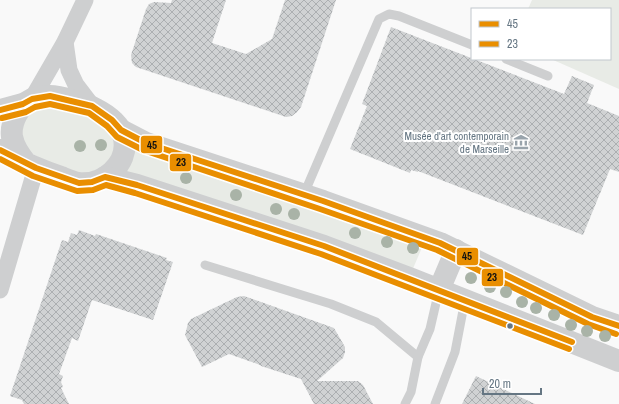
<svg xmlns="http://www.w3.org/2000/svg" width="619" height="404" viewBox="0 0 619 404" font-family="'Archivo Narrow',sans-serif">
	<style>
		.green { fill: #e8ebe6 }
		.building { fill: url(#building-cross-hatch) }
		.lines { fill: none; stroke-linecap: round; stroke-linejoin: round }
		.service { stroke: #cecfd0; stroke-width: 9 }
		.minor { stroke: #cecfd0; stroke-width: 17 }
		.tertiary { stroke: #cecfd0; stroke-width: 22 }
		.bus-1-casing { stroke: #fff; stroke-width: 9 }
		.bus-2-casing { stroke: #fff; stroke-width: 9 }
		.bus-1 { stroke: #e98e00; stroke-width: 6 }
		.bus-2 { stroke: #e98e00; stroke-width: 6 }
		.tree { fill: #a9b3a7 }
		.bus-dot { fill: #657683; stroke: #fff; stroke-width: 1.5 }
		.labels { text-anchor: middle; stroke-width: 4; stroke-linejoin: round; paint-order: stroke }
		.poi-label { font-size: 11px; fill: #657683; stroke: #fff; text-anchor: end }
		.line-badge { stroke: #fff; stroke-width: 1.5 }
		.pale-badge-label { font-size: 11px; text-anchor: middle; font-weight: bold; fill: #111 }
	</style>
	<defs>
		<pattern id="building-cross-hatch" width="8" height="8" patternUnits="userSpaceOnUse"><rect width="8" height="8" fill="#d0d2d3"/><path d="M0 0l8 8M0 8l8-8" fill="none" stroke="#acafb1"/></pattern>
	</defs>
	<rect width="100%" height="100%" fill="#f9f9f9"/>
	<g class="green">
		<polygon points="532,0 619,0 619,89 551,59 610,59 610,9 528,9"/>
		<path d="M 56,105 L 92,118 L 111,131 C 117,150 115,160 97,169 C 95,170 91,172 89,173 C 76,175 36,159 27,149 C 22,144 20,130 23,123 C 29,108 42,106 56,105 Z"/>
		<polygon points="133,150 141,150 423,245 412,271 129,177 125,169"/>
	</g>
	<g class="building">
		<polygon points="172,0 226,0 212,43 246,54 272,39 285,0 336,0 301,107 297,112 292,116 286,117 136,67 132,63 131,55 146,9 149,4 154,2 171,3"/>
		<polygon points="391,27 564,94 572,76 594,85 587,103 619,116 619,172 610,169 583,235 418,171 418,172 411,170 410,173 350,149 367,106 362,104"/>
		<polygon points="79,230 95,236 96,234 167,258 166,260 173,262 153,320 92,300 78,341 72,338 59,374 63,376 61,382 63,387 61,388 69,404 24,404 22,400 10,396 62,240 68,242 71,233 77,235"/>
		<polygon points="244,296 334,328 345,347 345,352 343,358 317,381 358,381 363,385 373,404 314,404 301,379 261,366 260,365 229,354 202,367 185,335 188,323 191,319 237,297"/>
		<polygon points="476,376 535,404 462,404"/>
	</g>
	<g class="lines">
		<g class="service">
			<polyline points="506,59 548,76"/>
			<polyline points="304,194 379,19 389,14 399,16 472,45"/>
			<polyline points="205,265 331,304 376,322 418,357"/>
			<polyline points="405,404 411,392 418,357 430,329 439,290"/>
			<polyline points="435,404 455,352 465,300"/>
		</g>
		<g class="minor">
			<polyline points="65,42 69,70 76,85 92,106"/>
			<polyline points="32,99 65,42 85,0"/>
			<polyline points="0,290 36,168"/>
		</g>
		<g class="tertiary">
			<polyline points="0,110 23,104"/>
			<polyline points="121,130 146,143 323,201 440,243 592,317 619,326"/>
			<path d="M 0,150 C 20,161 39,170 61,177 C 66,179 73,182 78,183 C 102,186 129,165 124,139 C 122,126 108,115 96,109 C 87,104 60,96 50,96 C 44,96 37,97 32,99 C 19,105 10,123 12,137 C 14,147 20,156 27,164"/>
			<polyline points="105,177 137,185 324,246 412,279 619,361"/>
			<polyline points="439,290 456,250"/>
		</g>
		<g class="bus-1-casing">
			<g id="bus-1">
				<polyline points="0,110 23,104 32,99 50,96 92,106 112,120 121,130 146,143 323,201 440,243 592,317 619,326"/>
				<polyline points="0,150 36,168 79,183 92,182 105,177 137,185 324,246 572,342"/>
			</g>
		</g>
		<g class="bus-2-casing">
			<g id="bus-2">
				<polyline points="2,118 26,112 35,107 50,104 89,113 107,126 117,137 143,150 320,209 437,250 588,324 616,334"/>
				<polyline points="0,159 33,176 77,191 93,190 106,185 135,193 321,254 569,349"/>
			</g>
		</g>
		<use href="#bus-1" class="bus-1"/>
		<use href="#bus-2" class="bus-2"/>
	</g>
	<g class="tree">
		<circle cx="101" cy="145" r="6"/>
		<circle cx="80" cy="146" r="6"/>
		<circle cx="186" cy="178" r="6"/>
		<circle cx="236" cy="195" r="6"/>
		<circle cx="276" cy="209" r="6"/>
		<circle cx="294" cy="214" r="6"/>
		<circle cx="355" cy="233" r="6"/>
		<circle cx="387" cy="242" r="6"/>
		<circle cx="413" cy="248" r="6"/>
		<circle cx="471" cy="278" r="6"/>
		<circle cx="490" cy="287" r="6"/>
		<circle cx="506" cy="292" r="6"/>
		<circle cx="522" cy="302" r="6"/>
		<circle cx="536" cy="308" r="6"/>
		<circle cx="554" cy="315" r="6"/>
		<circle cx="571" cy="325" r="6"/>
		<circle cx="587" cy="331" r="6"/>
		<circle cx="605" cy="336" r="6"/>
	</g>
	<defs>
		<g id="museum-bare" transform="scale(1.2)"><path d="M0-6L6-3V-2H-6V-3ZM-5-1h2V3h-2ZM-1-1h2V3h-2ZM3-1h2V3H3ZM-6 4H6V6H-6Z" fill="#99a4ac" stroke="#fff" stroke-width="2.5" paint-order="stroke"/></g>
	</defs>
	<g fill-rule="evenodd">
		<use href="#museum-bare" x="521" y="142"/>
	</g>
	<circle class="bus-dot" cx="510" cy="326" r="3.5"/>
	<g class="labels">
		<g class="poi-label">
			<text x="509" y="140">Musée d'art contemporain<tspan x="509" dy="13">de Marseille</tspan></text>
		</g>
	</g>
	<g class="line-badge">
		<rect x="140" y="135" width="23" height="19" rx="4" fill="#e98e00"/>
		<rect x="169" y="153" width="23" height="19" rx="4" fill="#e98e00"/>
		<rect x="456" y="247" width="23" height="19" rx="4" fill="#e98e00"/>
		<rect x="481" y="268" width="23" height="19" rx="4" fill="#e98e00"/>
	</g>
	<g class="pale-badge-label">
		<text x="152" y="149">45</text>
		<text x="181" y="166">23</text>
		<text x="467" y="260">45</text>
		<text x="492" y="281">23</text>
	</g>
	<rect x="471" y="8" width="140" height="52" fill="#ffffff" stroke="#c1c8cd"/>
	<rect x="479" y="21" width="20" height="6" fill="#e98e00" stroke="#c1c8cd"/>
	<text x="507" y="28" font-size="12" fill="#657683">45</text>
	<rect x="479" y="41" width="20" height="6" fill="#e98e00" stroke="#c1c8cd"/>
	<text x="507" y="48" font-size="12" fill="#657683">23</text>
	<path d="M483 388v6h58v-6" fill="none" stroke="#657683" stroke-width="2"/>
	<text x="489" y="388" font-size="12" fill="#657683" stroke="#ffffff" stroke-width="3" paint-order="stroke">20 m</text>
</svg>
